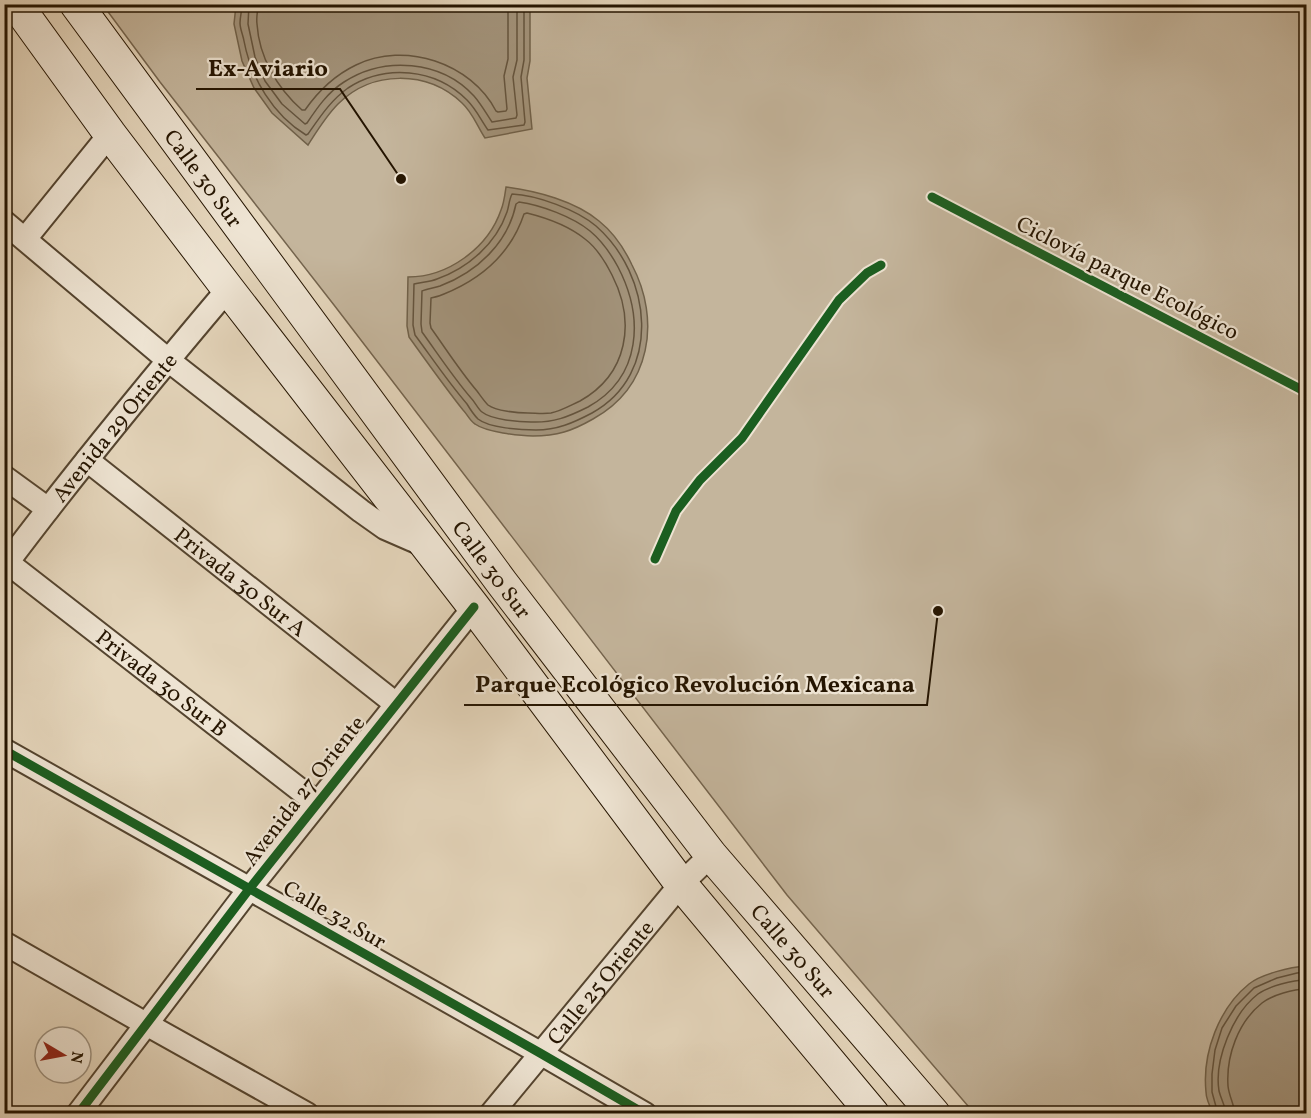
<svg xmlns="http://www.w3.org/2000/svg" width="1311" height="1118" viewBox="0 0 1311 1118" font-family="Vollkorn,serif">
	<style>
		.park { fill: #c4b59c; stroke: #74644e; stroke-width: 1.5 }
		.water { fill: #a3947c; stroke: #70614a; stroke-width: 1.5 }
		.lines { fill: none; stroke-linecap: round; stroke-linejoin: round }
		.shore { stroke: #64543e; stroke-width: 1.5 }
		.minor-casing { stroke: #54442f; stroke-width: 26 }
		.secondary-casing { stroke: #241400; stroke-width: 34 }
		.minor { stroke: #eee4d3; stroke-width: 22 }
		.secondary { stroke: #eee4d3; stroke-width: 32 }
		.cycleway-casing { stroke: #eee4d3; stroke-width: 13 }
		.cycleway { stroke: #1b5e20; stroke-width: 9 }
		.labels { text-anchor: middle; stroke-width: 4.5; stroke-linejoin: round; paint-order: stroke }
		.street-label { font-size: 22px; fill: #241400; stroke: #eee4d3 }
		.leader { fill: none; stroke: #241400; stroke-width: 2 }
		.callout-dot { fill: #241400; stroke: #eee4d3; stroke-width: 2 }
		.callout-label { font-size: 24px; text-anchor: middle; font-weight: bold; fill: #241400; stroke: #eee4d3; stroke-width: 4.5; stroke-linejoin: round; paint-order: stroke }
	</style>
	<rect width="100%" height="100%" fill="#e5d6bc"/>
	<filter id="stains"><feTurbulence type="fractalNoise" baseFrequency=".00333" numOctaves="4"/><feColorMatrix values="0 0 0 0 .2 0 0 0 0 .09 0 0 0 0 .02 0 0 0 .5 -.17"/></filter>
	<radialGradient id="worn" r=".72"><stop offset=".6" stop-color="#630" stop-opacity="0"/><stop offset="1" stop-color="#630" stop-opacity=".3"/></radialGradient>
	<polygon class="park" points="103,5 1306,5 1306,1113 974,1113 787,895 334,305 160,82"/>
	<g class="water">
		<path d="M 236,5 L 530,5 L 530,61 L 527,78 L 532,129 L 485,138 C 477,126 473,113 462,103 C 427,70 372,70 338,104 C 326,116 317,131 308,145 L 272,113 L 254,88 L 242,61 L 234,24 Z"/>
		<path d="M 506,187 C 537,191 575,201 599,221 C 614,233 624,248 632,265 C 661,320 651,387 593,419 C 572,431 557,436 533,436 C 519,436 486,432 475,424 C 470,421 467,414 463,410 C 444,386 427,362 409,337 L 407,326 L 408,277 C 448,277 488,248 501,210 C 504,203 505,194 506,187 Z"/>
		<path d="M 1306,966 L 1306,1113 L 1213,1113 C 1210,1107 1206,1099 1206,1092 C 1202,1053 1219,1008 1249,984 C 1261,974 1291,967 1306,966 Z"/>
	</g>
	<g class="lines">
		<g class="shore">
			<path d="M 242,4 C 242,11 240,17 240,23 C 240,29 243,35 244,41 C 251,78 273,115 306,135 L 308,134 C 320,117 331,100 348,88 C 385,64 435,68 467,100 C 476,109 481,120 488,130 L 524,125 L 525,122 L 521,77 L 524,60 L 524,4"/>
			<path d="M 249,4 L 248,24 L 255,57 L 265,81 L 282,104 L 305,124 L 307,123 C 317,108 328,92 344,82 C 384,56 441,60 474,96 C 481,104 486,113 492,122 L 516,118 L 517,115 L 513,77 L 517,60 L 517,4"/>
			<path d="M 258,4 C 258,11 256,17 257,24 C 259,57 277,88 302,110 L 305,110 C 319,90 335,75 356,65 C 405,41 471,63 496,111 L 498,112 L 506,111 L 507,109 L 504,76 L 508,59 L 508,4"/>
			<path d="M 512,194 C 537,195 577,210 596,226 C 652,275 663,374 592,413 C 573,423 557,430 536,430 C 521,430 489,428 478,419 C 474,415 470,409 467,404 C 448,382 432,358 415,335 L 413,325 L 414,284 C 421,282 430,282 437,279 C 468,268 496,244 507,212 C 509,206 509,200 512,194 Z"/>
			<path d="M 519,202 C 541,205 573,217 590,231 C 602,241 611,254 618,267 C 644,317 642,377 588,407 C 568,417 553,423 531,422 C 519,422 492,420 482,412 C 478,409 475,402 471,398 C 453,377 438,354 422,332 L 421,324 L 422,291 C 427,289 434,288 440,286 C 477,272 508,243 516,204 Z"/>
			<path d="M 527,213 C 547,218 569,226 585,239 C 597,248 605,261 612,275 C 636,322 628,374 580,401 C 571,405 561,411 551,413 C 543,414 535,413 528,413 C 518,413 496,411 488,405 C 484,401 480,395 477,391 C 460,371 446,349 431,328 L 430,323 L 431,298 C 435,297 440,296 444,294 C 481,279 511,253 524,214 Z"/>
			<polyline points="1218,1114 1212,1092 1212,1074 1215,1050 1222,1028 1236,1006 1254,988 1277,978 1297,973 1306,972"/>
			<path d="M 1226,1114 C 1225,1105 1221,1099 1219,1091 C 1214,1060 1233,1013 1258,994 C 1269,986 1293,980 1306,980"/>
			<path d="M 1235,1114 C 1234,1104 1229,1096 1228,1086 C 1226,1056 1238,1022 1262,1003 C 1272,995 1294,989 1306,989"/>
		</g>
		<g class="minor-casing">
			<g id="minor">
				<polyline points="4,222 168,360 361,511 385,528 424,545"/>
				<polyline points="25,239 110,134"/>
				<path id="s1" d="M 87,460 L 396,704"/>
				<polyline points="4,477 48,509"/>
				<path id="s2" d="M 8,563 L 317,803"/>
				<path id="s3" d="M 4,567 C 75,472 151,380 228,289"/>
				<polyline points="4,750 540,1053 645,1114"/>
				<polyline points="4,943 146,1024 307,1114"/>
				<polyline points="78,1114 250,888 474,607"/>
				<path id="s4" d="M 491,1114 L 681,884 L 711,855"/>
			</g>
		</g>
		<g class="secondary-casing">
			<g id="secondary">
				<polyline points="16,4 110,134 228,289 474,607 681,884 873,1114"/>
				<path id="s5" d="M 76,4 L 502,583 L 711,855 L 934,1114"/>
			</g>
		</g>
		<use href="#minor" class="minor"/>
		<use href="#secondary" class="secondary"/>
		<g class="cycleway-casing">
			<g id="cycleway">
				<polyline points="932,197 1306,392"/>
				<polyline points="655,559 676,511 700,480 742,438 839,300 867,273 881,265"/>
				<polyline points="4,750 540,1053 645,1114"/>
				<polyline points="78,1114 250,888 474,607"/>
			</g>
		</g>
		<use href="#cycleway" class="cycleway"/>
	</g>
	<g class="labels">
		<g class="street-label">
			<text dy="8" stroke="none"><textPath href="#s5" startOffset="216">Calle 30 Sur</textPath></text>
			<text transform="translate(1128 277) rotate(27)" y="8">Ciclovía parque Ecológico</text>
			<text dy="8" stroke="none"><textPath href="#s3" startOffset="178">Avenida 29 Oriente</textPath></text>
			<text dy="8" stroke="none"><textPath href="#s5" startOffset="702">Calle 30 Sur</textPath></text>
			<text dy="8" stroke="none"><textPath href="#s1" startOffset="196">Privada 30 Sur A</textPath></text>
			<text dy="8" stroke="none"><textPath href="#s2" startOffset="195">Privada 30 Sur B</textPath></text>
			<text transform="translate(303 790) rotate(-52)" y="8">Avenida 27 Oriente</text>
			<text transform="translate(335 914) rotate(30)" y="8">Calle 32 Sur</text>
			<text dy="8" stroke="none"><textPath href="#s5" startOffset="1188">Calle 30 Sur</textPath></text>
			<text dy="8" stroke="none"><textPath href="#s4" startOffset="171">Calle 25 Oriente</textPath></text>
		</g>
	</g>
	<path class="leader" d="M401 179L340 89H196M938 611L927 705H464"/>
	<g class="callout-dot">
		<circle cx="401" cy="179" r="6"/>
		<circle cx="938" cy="611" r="6"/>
	</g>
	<g class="callout-label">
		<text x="268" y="76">Ex-Aviario</text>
		<text x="695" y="692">Parque Ecológico Revolución Mexicana</text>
	</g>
	<rect width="1311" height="1118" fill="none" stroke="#e5d6bc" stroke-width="24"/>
	<rect x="6" y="6" width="1299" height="1106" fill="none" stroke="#241400" stroke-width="3"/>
	<rect x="12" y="12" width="1287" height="1094" fill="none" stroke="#241400" stroke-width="1.5"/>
	<g transform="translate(63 1055) rotate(100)"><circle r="28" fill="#eee4d3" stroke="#9d917f" stroke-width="1.5"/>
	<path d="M0-4.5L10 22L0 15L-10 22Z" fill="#8f2418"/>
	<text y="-9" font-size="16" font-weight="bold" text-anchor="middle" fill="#241400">N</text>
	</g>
	<rect width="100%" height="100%" filter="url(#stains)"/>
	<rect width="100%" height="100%" fill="url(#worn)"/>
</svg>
